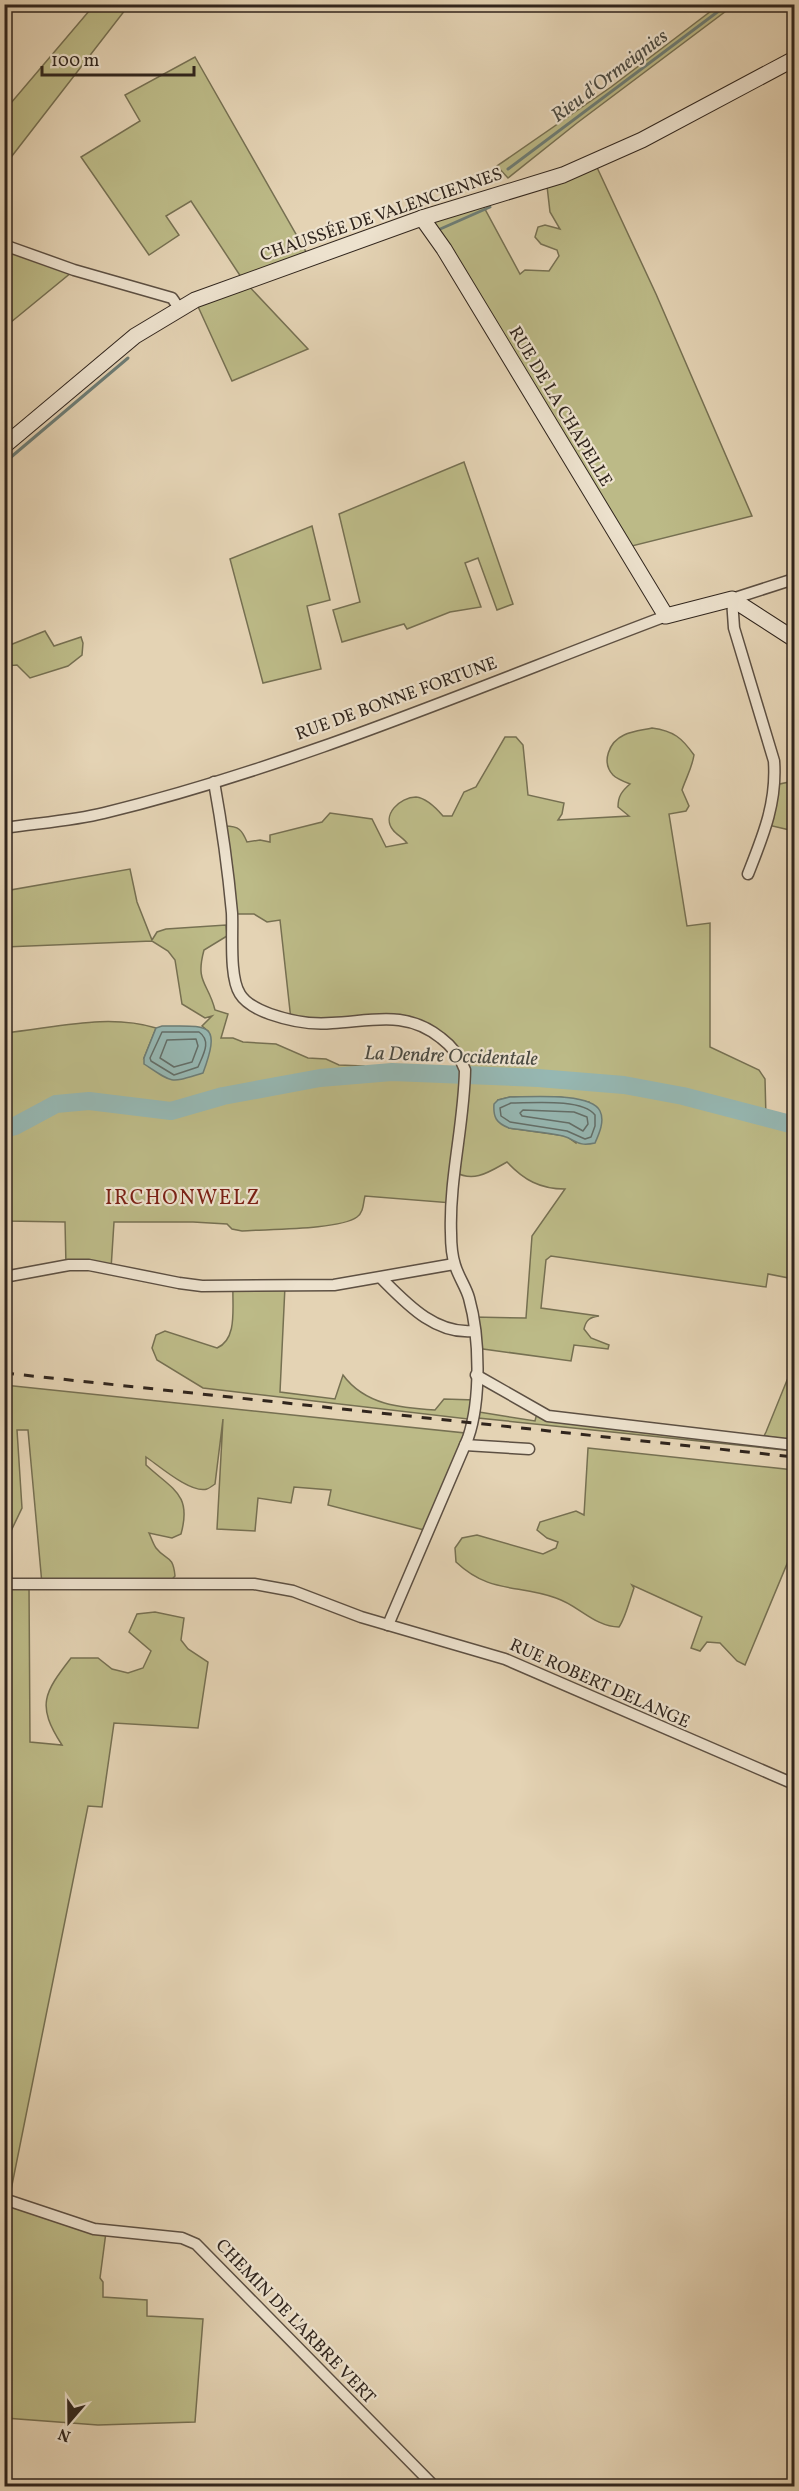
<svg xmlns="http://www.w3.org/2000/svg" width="799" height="2491" viewBox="0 0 799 2491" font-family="Vollkorn,serif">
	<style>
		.green { fill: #bcba87; stroke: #767052; stroke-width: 1.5; fill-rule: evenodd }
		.water { fill: #96b7b2; stroke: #6d7d76; stroke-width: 1.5 }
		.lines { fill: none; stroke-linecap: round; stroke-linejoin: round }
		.shore { stroke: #636e68; stroke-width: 1.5 }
		.stream { stroke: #6d7d76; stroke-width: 3 }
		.river { stroke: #96b7b2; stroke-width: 18 }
		.street-casing { stroke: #5d5043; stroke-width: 13 }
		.secondary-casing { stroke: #30251d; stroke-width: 17 }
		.street { stroke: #ede2ce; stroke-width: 10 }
		.secondary { stroke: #ede2ce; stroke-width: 15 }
		.rail { stroke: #30251d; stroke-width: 3; stroke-dasharray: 10 10; stroke-linecap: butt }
		.labels { text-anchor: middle; stroke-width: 4.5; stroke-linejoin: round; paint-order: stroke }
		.street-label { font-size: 18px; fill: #30251d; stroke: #ede2ce }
		.water-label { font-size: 20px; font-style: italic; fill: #4a4a42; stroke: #ede2ce }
		.quarter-label { font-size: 21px; letter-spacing: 1.5px; fill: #7a1f14; stroke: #ede2ce }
	</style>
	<rect width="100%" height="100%" fill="#e4d3b4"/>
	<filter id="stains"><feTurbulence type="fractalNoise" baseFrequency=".00333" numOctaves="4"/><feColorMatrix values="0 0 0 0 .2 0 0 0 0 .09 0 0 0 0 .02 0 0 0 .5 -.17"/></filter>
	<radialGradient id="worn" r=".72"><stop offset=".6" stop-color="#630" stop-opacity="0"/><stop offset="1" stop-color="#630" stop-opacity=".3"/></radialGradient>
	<g class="green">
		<polygon points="95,4 129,5 5,165 5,110"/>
		<polygon points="719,5 734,5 577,123 508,178 497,166 611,87"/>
		<polygon points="195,57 309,257 244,281 308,349 232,381 195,300 243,280 191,201 166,216 179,235 149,255 81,157 140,121 125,95"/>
		<polygon points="594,161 656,294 752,516 624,548 422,218 480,200 520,274 525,270 549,271 559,256 557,250 541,244 535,237 538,227 545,225 560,229 550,212 547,186"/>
		<polygon points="5,248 72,272 5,327"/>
		<polygon points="464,462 513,604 497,610 478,558 465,563 481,607 450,612 407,629 404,624 342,642 333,610 360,602 339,514"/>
		<polygon points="312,526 330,600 307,606 321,669 263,683 230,559"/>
		<polygon points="45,631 54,646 81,637 83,643 82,655 68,666 30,678 17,665 5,666 5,633 10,645"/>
		<path d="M 652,728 C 674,731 682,738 694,755 C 692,768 686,778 682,790 L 689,806 L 686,811 L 669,814 L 687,926 L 710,923 L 710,1047 L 759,1070 L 765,1079 L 766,1118 L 794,1125 L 794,1279 L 768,1274 L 766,1287 L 551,1256 L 546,1260 L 541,1308 L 599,1316 C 590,1317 586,1320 584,1329 L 591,1338 L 609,1345 L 608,1349 L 574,1345 L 571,1361 L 476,1348 L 473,1317 L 526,1318 L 532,1236 L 565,1189 C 540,1189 524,1180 507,1162 C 489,1172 474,1183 455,1172 L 452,1203 L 365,1196 C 363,1203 364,1212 357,1217 C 339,1230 268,1229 242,1231 L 232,1229 L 227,1224 L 193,1222 L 114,1222 L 111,1269 L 66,1266 L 65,1222 L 7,1221 L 4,1033 C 55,1028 107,1013 156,1028 L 144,1058 L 208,1031 L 202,1026 L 212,1016 L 205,1018 L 182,1004 L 175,960 L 168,951 L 152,941 L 5,947 L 5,891 L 130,869 L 137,902 L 152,940 L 157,932 L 166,929 L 226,925 L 227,936 L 204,950 C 195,983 208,982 215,1010 L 228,1014 L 221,1038 L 233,1038 L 243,1042 L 276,1044 L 308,1058 L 326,1059 L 339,1065 L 364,1066 L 373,1074 L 392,1072 L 465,1077 L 464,1058 L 420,1024 L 291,1020 L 280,920 L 267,922 L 254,914 L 232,914 L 225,826 C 239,826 242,830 247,842 L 260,840 L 270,842 L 270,835 L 322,822 L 330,813 L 372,819 L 386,847 L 407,843 C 403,838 396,834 393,830 C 381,815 400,797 416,797 C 426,798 437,809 443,816 L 452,816 L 464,792 L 476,787 L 505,737 L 516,737 L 523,745 L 528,795 L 564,803 L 562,814 L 558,820 L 629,816 L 618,807 C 618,796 622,791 630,784 C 625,782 617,779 613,775 C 601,762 609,742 624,735 C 632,731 643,730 652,728 ZM 510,1097 L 560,1097 L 589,1102 L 576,1143 L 566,1136 L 509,1128 L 498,1100 Z"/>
		<polygon points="794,781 794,831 768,825 775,785"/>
		<path d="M 285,1286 L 280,1392 L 335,1399 L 343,1375 C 365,1405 401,1408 435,1410 L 444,1399 L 475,1400 L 468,1419 L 203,1388 L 157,1360 L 152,1348 L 156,1335 L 165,1331 L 217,1348 C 238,1339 232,1307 233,1287 Z"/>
		<polygon points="794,1363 794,1440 764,1436 766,1432"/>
		<path d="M 4,1385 L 465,1433 L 428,1531 L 328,1505 L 331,1490 L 294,1487 L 291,1503 L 258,1498 L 255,1531 L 217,1529 L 223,1419 L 215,1484 C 215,1484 208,1489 207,1489 C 191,1494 158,1465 146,1457 L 146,1465 C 173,1490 192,1494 181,1534 L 172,1538 L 149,1533 C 151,1537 153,1544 156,1548 C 166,1561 173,1554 175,1576 L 168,1584 L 42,1584 L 28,1430 L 17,1430 L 22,1508 L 11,1531 L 12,1583 L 29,1584 L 30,1742 L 62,1745 C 36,1705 44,1693 71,1658 L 98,1658 L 112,1669 L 128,1673 L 143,1668 L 151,1651 L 129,1632 L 137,1614 L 155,1612 L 184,1618 L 181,1640 L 188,1649 L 208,1662 L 198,1728 L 114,1723 L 102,1807 L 88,1806 L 9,2200 L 106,2232 L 100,2278 L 103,2282 L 103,2297 L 147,2300 L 147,2316 L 203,2319 L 195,2422 L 98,2425 L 5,2418 Z"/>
		<polygon points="479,1412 535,1421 537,1413 794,1445 794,1451 478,1418"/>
		<path d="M 588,1448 L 794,1470 L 794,1547 L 745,1665 L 737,1661 L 720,1643 L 707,1642 L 700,1651 L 691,1648 L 702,1617 L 632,1585 L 634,1588 C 630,1599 625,1619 619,1627 C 595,1627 578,1605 556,1598 C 517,1584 490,1594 456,1562 L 455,1548 L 462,1538 L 477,1535 L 543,1554 L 556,1548 L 558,1542 L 547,1538 L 537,1530 L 540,1522 L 576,1511 L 584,1515 Z"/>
	</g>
	<g class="water">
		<path d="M 162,1026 C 208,1026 222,1021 203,1073 C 169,1083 174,1084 144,1064 L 144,1058 L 156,1028 Z"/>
		<path d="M 510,1097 C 529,1097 591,1092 600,1111 C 605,1121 599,1134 595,1143 C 577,1147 577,1140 563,1136 C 545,1132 527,1131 509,1128 C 496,1123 493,1117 494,1104 L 498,1100 Z"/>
	</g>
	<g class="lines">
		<g class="shore">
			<path d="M 162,1032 L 199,1032 C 212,1041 203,1055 198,1067 L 174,1075 L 151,1061 L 150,1058 Z"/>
			<polygon points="196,1039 198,1046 192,1062 174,1067 160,1058 167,1040"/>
			<path d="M 511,1103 C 531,1103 582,1098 595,1115 L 595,1126 L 591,1137 L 585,1139 L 567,1131 L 510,1122 L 501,1116 L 500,1108 Z"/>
			<polygon points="523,1110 574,1112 587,1117 588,1124 583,1131 569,1123 522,1116 520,1113"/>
		</g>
		<g class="stream">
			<polyline points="508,169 728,4"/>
			<polyline points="438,230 490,207"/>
			<polyline points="4,463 128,358"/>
		</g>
		<polyline class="river" points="4,1129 15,1126 56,1104 89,1101 171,1111 223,1096 320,1078 392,1072 538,1078 624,1085 683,1096 794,1125"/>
		<g class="street-casing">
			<g id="street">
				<polyline points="4,245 74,270 172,298 179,308"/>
				<path d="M 214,782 C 222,826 228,869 232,913 C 233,934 229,977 240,994 C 246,1004 259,1010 270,1014 C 290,1021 311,1025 332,1023 C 373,1021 406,1010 441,1038 C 453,1047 460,1056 465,1070 C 464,1125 449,1179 451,1233 C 451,1243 452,1256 455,1265 C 458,1276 466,1287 469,1298 C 480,1337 481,1400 468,1438 L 388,1625"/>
				<path d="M 4,828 C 37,823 72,821 104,813 C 297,766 480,686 666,616"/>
				<path d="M 748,874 C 763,836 777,803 774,761 L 734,628 L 732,599 L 794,579"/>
				<polyline points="4,1277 69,1265 89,1265 179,1283 202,1286 334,1285 454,1264"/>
				<path d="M 381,1278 C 406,1303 435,1335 474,1331"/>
				<polyline points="476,1375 548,1416 794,1445"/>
				<polyline points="465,1445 529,1449"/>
				<polyline points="4,1584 254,1584 293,1591 361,1617 505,1659 794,1784"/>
				<polyline points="4,2199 94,2229 182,2238 196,2244 434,2486"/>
			</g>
		</g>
		<g class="secondary-casing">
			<g id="secondary">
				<polyline points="422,218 444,249 666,616 732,599 794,639"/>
				<polyline points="4,446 135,336 195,300 422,218 563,175 642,140 794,59"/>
			</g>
		</g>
		<use href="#street" class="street"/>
		<use href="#secondary" class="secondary"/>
		<polyline class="rail" points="4,1373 794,1457"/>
	</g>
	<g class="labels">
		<g class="street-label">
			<text transform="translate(381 214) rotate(-19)" y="6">CHAUSSÉE DE VALENCIENNES</text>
			<text transform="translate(561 406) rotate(59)" y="6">RUE DE LA CHAPELLE</text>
			<text transform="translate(396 698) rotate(-20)" y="6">RUE DE BONNE FORTUNE</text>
			<text transform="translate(600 1683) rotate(24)" y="6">RUE ROBERT DELANGE</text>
			<text transform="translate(296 2321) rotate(46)" y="6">CHEMIN DE L'ARBRE VERT</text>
		</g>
		<g class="water-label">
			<text transform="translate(609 75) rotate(-37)" y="7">Rieu d'Ormeignies</text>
			<text transform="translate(451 1055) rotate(2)" y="7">La Dendre Occidentale</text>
		</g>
		<g class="quarter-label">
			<text x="183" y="1204">IRCHONWELZ</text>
		</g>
	</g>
	<rect width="799" height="2491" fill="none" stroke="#e4d3b4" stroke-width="24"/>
	<rect x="6" y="6" width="787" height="2479" fill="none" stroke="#30251d" stroke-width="3"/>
	<rect x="12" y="12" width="775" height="2467" fill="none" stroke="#30251d" stroke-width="1.5"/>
	<g transform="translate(69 2422) rotate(200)" stroke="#ede2ce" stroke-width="4.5" paint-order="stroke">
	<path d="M0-4.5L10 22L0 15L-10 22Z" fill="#30251d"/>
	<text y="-9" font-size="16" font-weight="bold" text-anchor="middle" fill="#30251d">N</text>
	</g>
	<path d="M42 66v9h152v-9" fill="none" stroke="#30251d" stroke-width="3"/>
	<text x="51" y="66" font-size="18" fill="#30251d" stroke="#ede2ce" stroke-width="4.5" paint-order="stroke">100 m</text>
	<rect width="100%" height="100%" filter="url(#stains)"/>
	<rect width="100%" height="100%" fill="url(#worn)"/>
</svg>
